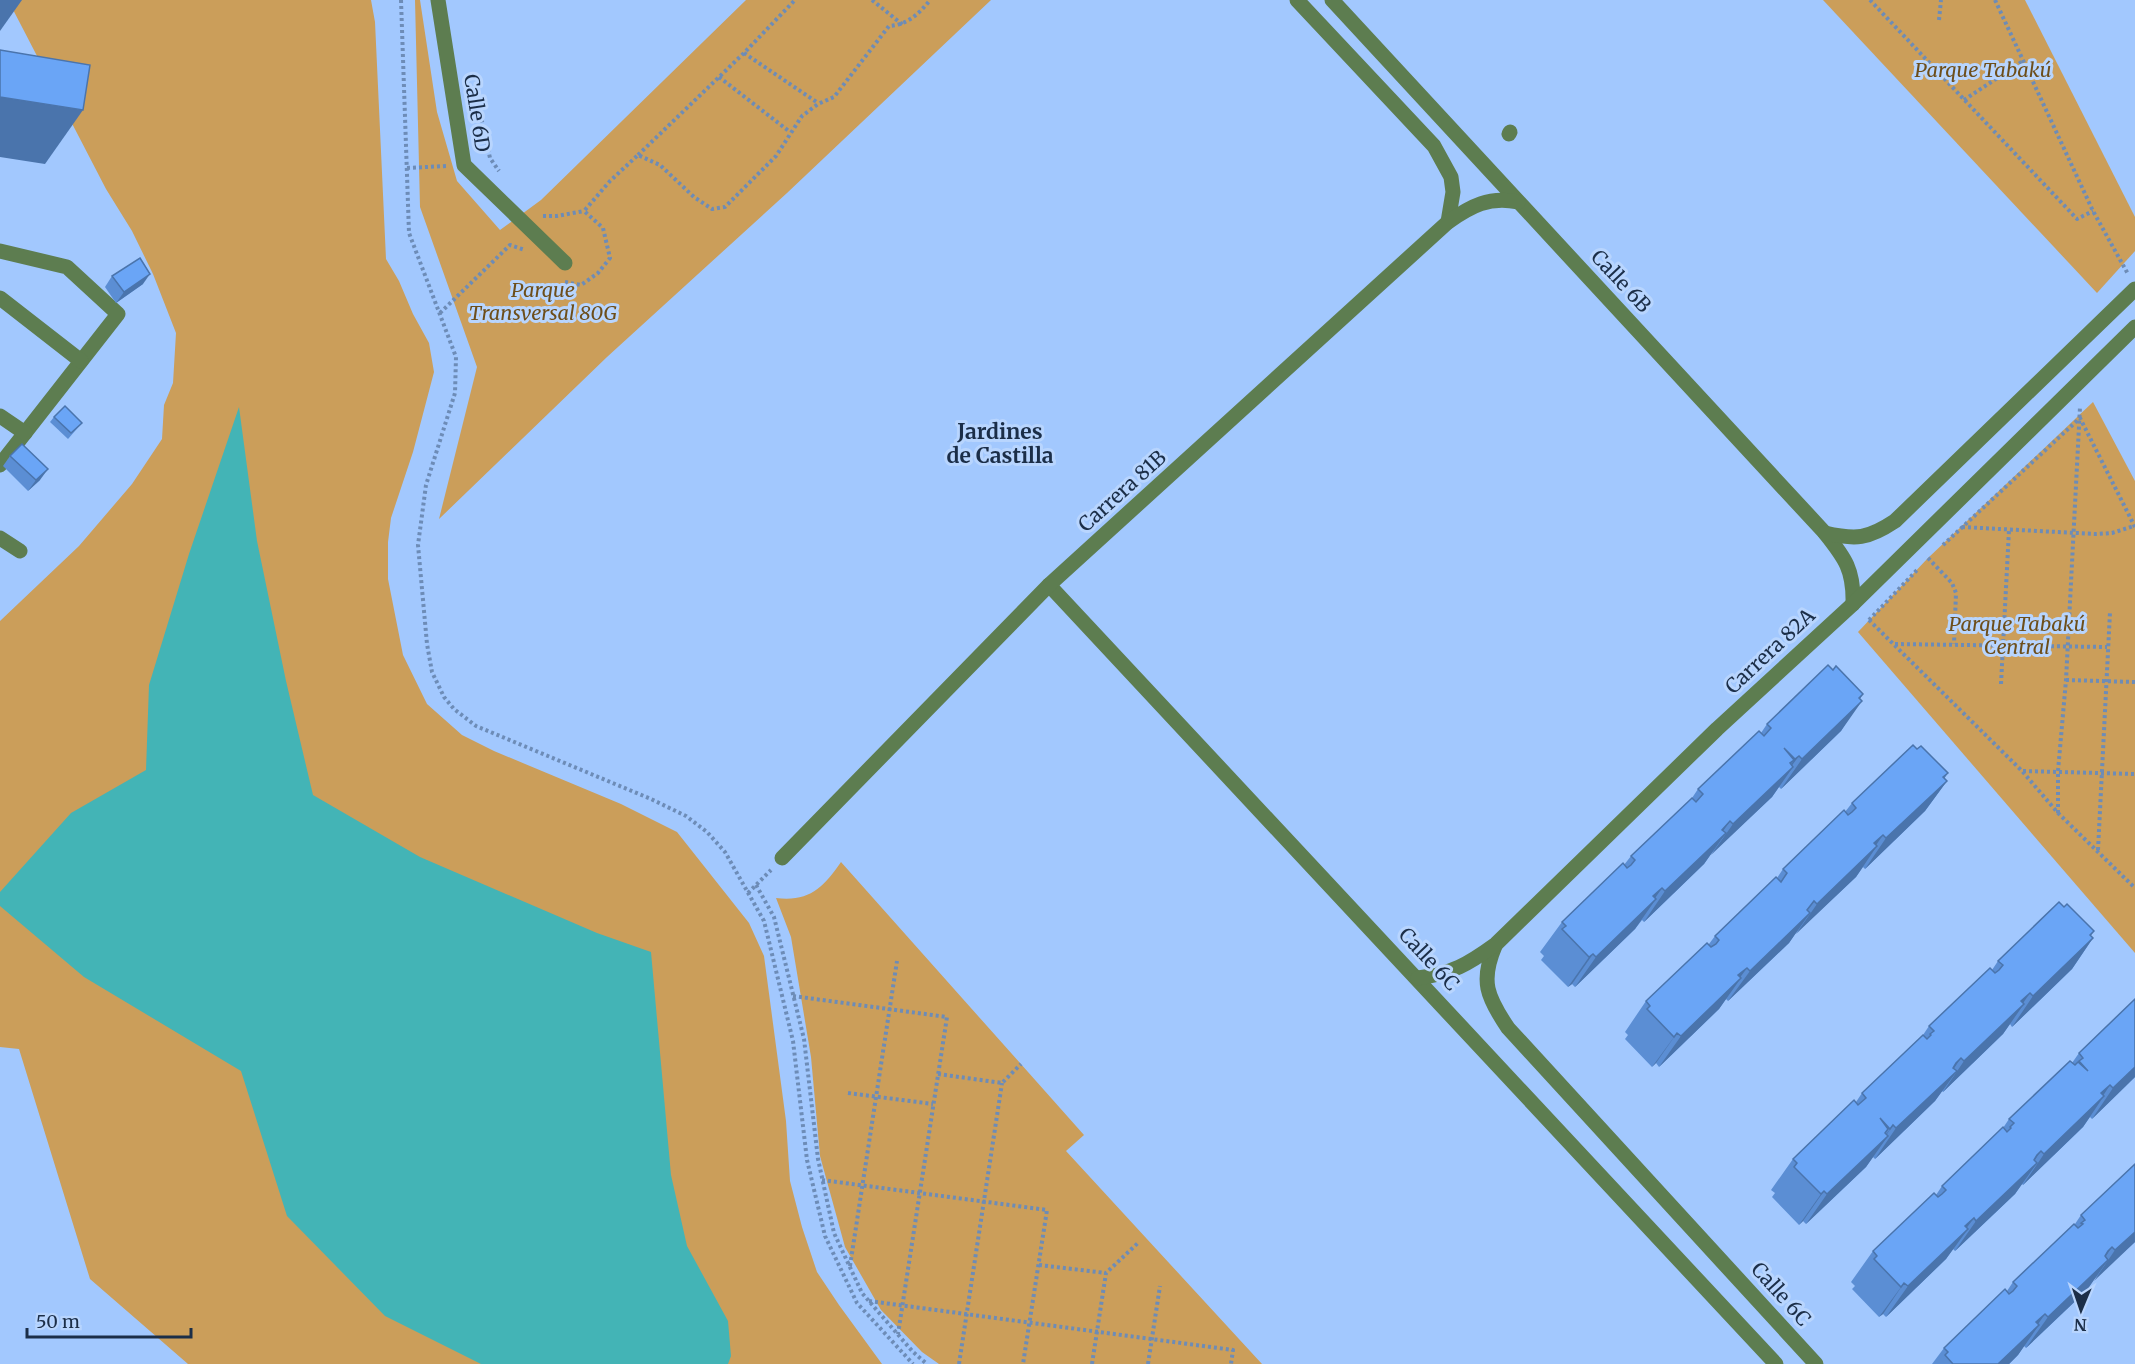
<svg xmlns="http://www.w3.org/2000/svg" width="2135" height="1364" viewBox="0 0 2135 1364" font-family="Merriweather,serif">
	<style>
		.green { fill: #cb9e5a }
		.water { fill: #43b4b6 }
		.lines { fill: none; stroke-linecap: round; stroke-linejoin: round }
		.path { stroke: #6d8cb7; stroke-width: 4; stroke-dasharray: 3 3; stroke-linecap: butt }
		.minor { stroke: #5d7d50; stroke-width: 15 }
		.wall { fill: #5b8ed4 }
		.shaded-wall { fill: #4a74ac }
		.building { fill: #6aa5f6; stroke: #4a74ac; stroke-width: 1.5 }
		.labels { text-anchor: middle; stroke-width: 6; stroke-linejoin: round; paint-order: stroke }
		.park-label { font-size: 20px; font-style: italic; fill: #6d4e1a; stroke: #b8d5fe }
		.street-label { font-size: 20px; fill: #1b2e48; stroke: #b8d5fe }
		.neighbourhood-label { font-size: 21px; font-weight: bold; fill: #1b2e48; stroke: #b8d5fe }
	</style>
	<rect width="100%" height="100%" fill="#a2c8fe"/>
	<g class="green">
		<polygon points="8,0 371,0 375,22 386,259 399,281 413,314 429,343 434,372 413,452 391,518 388,542 388,579 403,655 427,704 462,735 494,751 621,804 677,832 749,923 764,956 786,1121 790,1181 802,1227 817,1272 839,1305 882,1364 188,1364 90,1279 19,1049 0,1047 0,621 79,546 132,484 162,439 164,405 173,383 176,333 153,274 132,231 106,189"/>
		<polygon points="415,0 420,0 437,112 457,181 500,230 541,200 746,0 991,0 787,193 607,357 439,519 477,367 420,207"/>
		<polygon points="1823,0 2025,0 2135,217 2135,251 2097,293"/>
		<polygon points="2093,402 2135,481 2135,953 1858,632 1928,558"/>
		<path d="M 841,862 L 1084,1135 L 1066,1151 L 1262,1364 L 939,1364 L 922,1352 L 881,1310 L 845,1247 L 820,1156 L 811,1057 L 791,937 L 776,898 C 809,902 823,888 841,862 Z"/>
	</g>
	<polygon class="water" points="239,407 257,541 286,681 313,795 420,857 597,933 651,952 671,1175 687,1246 728,1321 731,1356 728,1364 481,1364 385,1316 287,1216 241,1071 84,977 0,906 0,892 71,813 146,770 149,685 189,554"/>
	<g class="lines">
		<g class="path">
			<polyline points="401,0 409,233 456,357 455,393 426,485 418,545 427,644 432,672 444,697 454,709 476,726 651,799 686,816 707,832 725,852 764,921 793,1041 807,1160 825,1236 857,1303 913,1364"/>
			<polyline points="872,0 903,25"/>
			<polyline points="1870,0 2077,219 2093,211"/>
			<polyline points="1995,0 2093,211 2128,274"/>
			<polyline points="1939,20 1941,0"/>
			<polyline points="744,53 818,103"/>
			<polyline points="719,77 790,132"/>
			<polyline points="1964,100 2023,61"/>
			<polyline points="473,112 481,117 490,158 499,171"/>
			<polyline points="638,155 744,53 795,0"/>
			<polyline points="407,168 446,166"/>
			<polyline points="543,216 557,216 584,211"/>
			<path d="M 565,282 L 581,285 L 598,273 L 610,258 L 603,228 L 584,211 L 610,181 L 638,155 L 660,165 L 694,197 L 712,209 L 725,207 L 776,156 L 802,116 L 818,104 L 834,97 L 889,26 C 907,25 919,14 930,0"/>
			<polyline points="440,313 510,245 525,250"/>
			<polyline points="1962,527 2096,534 2112,533 2134,526"/>
			<polyline points="1943,545 2080,418 2135,527"/>
			<polyline points="1928,558 1952,583 1956,593 1954,644"/>
			<polyline points="1869,620 1918,569"/>
			<polyline points="1869,620 2022,771 2058,813 2135,888"/>
			<polyline points="1895,644 2107,647"/>
			<polyline points="2066,680 2135,682"/>
			<polyline points="2001,684 2009,530"/>
			<polyline points="2023,771 2135,774"/>
			<polyline points="2058,813 2058,771 2066,680 2080,407"/>
			<polyline points="2098,850 2110,612"/>
			<polyline points="756,885 774,917 804,1039 818,1159 834,1233 862,1293 913,1352 927,1364"/>
			<polyline points="748,893 771,870"/>
			<polyline points="793,996 947,1017 898,1334"/>
			<polyline points="938,1074 1002,1083 1021,1064"/>
			<polyline points="848,1093 933,1104"/>
			<polyline points="822,1180 1047,1210 1023,1364"/>
			<polyline points="1039,1265 1106,1273"/>
			<polyline points="850,1266 897,961"/>
			<polyline points="869,1301 1233,1350 1231,1364"/>
			<polyline points="959,1364 1002,1083"/>
			<polyline points="1092,1364 1106,1273 1139,1242"/>
			<polyline points="1148,1364 1160,1286"/>
		</g>
		<g class="minor">
			<polyline points="438,0 464,165 565,263"/>
			<polyline points="1297,0 1434,146 1451,177 1453,192 1448,222"/>
			<path d="M 1332,0 L 1825,533 C 1845,558 1854,570 1853,604"/>
			<polyline points="1509,134 1510,132"/>
			<polyline points="0,251 67,267 118,314 0,465"/>
			<polyline points="0,298 81,361"/>
			<polyline points="0,416 25,433"/>
			<path d="M 1825,533 C 1856,540 1868,539 1895,521 L 2135,289"/>
			<polyline points="0,538 20,551"/>
			<polyline points="1049,585 1776,1364"/>
			<path d="M 782,858 L 1049,585 L 1448,222 C 1471,206 1489,196 1518,202"/>
			<path d="M 1495,946 C 1480,981 1487,997 1508,1028 L 1816,1364"/>
			<path d="M 1418,978 C 1453,973 1467,965 1496,944 L 1717,729 L 1853,604 L 2135,327"/>
		</g>
	</g>
	<g class="wall">
		<polygon points="112,276 143,284 116,303 105,287"/>
		<polygon points="54,417 82,423 68,439 50,422"/>
		<polygon points="10,456 40,480 28,491 3,466"/>
		<polygon points="1833,670 1863,694 1841,731 1781,789 1779,787 1772,797 1711,854 1704,864 1644,922 1642,920 1635,929 1575,987 1572,984 1568,987 1541,960 1544,956 1540,952 1562,922 1624,865 1631,856 1692,798 1698,789 1761,733 1767,724"/>
		<polygon points="1948,773 1944,778 1947,781 1925,811 1865,869 1863,867 1856,877 1795,934 1789,943 1728,1001 1726,999 1719,1009 1659,1067 1656,1063 1652,1067 1625,1039 1628,1035 1625,1032 1646,1001 1709,944 1715,936 1777,878 1783,869 1845,812 1852,803"/>
		<polygon points="2091,936 2093,938 2072,969 2012,1027 2010,1024 2003,1034 1943,1092 1942,1091 1935,1101 1875,1159 1873,1157 1866,1167 1806,1224 1803,1221 1799,1225 1772,1197 1775,1193 1771,1190 1793,1159 1856,1102 1862,1093 1923,1035 1929,1026 1992,970 1998,961"/>
		<polygon points="2135,999 2135,1077 2092,1119 2090,1117 2083,1127 2023,1185 2022,1184 2015,1194 1955,1251 1953,1249 1946,1259 1886,1317 1883,1314 1879,1317 1852,1289 1855,1286 1851,1282 1873,1251 1936,1195 1942,1186 2003,1128 2009,1119 2072,1063 2079,1053"/>
		<polygon points="2081,1215 2135,1242 2093,1280 2087,1290 2026,1348 2024,1346 2018,1355 2009,1364 1932,1364 1944,1348 2007,1291 2013,1282 2075,1224"/>
	</g>
	<g class="shaded-wall">
		<polygon points="0,0 22,0 0,31"/>
		<polygon points="0,97 83,110 45,164 0,157"/>
		<polygon points="150,274 143,284 116,303 124,292"/>
		<polygon points="48,469 40,480 28,491 36,480"/>
		<polygon points="1863,694 1850,712 1862,701 1841,731 1781,789 1802,759"/>
		<polygon points="1799,756 1787,772 1793,767 1772,797 1711,855 1733,824 1794,760 1781,778 1783,776 1795,759"/>
		<polygon points="1948,773 1934,793 1947,781 1925,811 1865,869 1886,838"/>
		<polygon points="1730,821 1712,847 1726,833 1704,864 1644,922 1665,891"/>
		<polygon points="1883,835 1872,851 1877,846 1856,877 1796,934 1817,904 1874,843"/>
		<polygon points="1662,888 1651,904 1656,899 1635,929 1575,987 1596,957 1653,896"/>
		<polygon points="1814,901 1796,926 1810,913 1789,943 1728,1001 1750,971"/>
		<polygon points="2094,931 2081,950 2093,938 2072,969 2012,1027 2033,996"/>
		<polygon points="1593,954 1572,984 1568,987 1589,957"/>
		<polygon points="1747,968 1736,983 1741,978 1719,1009 1659,1067 1681,1036 1738,975"/>
		<polygon points="2030,993 2019,1009 2024,1004 2003,1034 1943,1092 1964,1061 2021,1001"/>
		<polygon points="1677,1033 1656,1063 1652,1067 1674,1037"/>
		<polygon points="1961,1058 1944,1083 1957,1071 1935,1101 1875,1159 1896,1128"/>
		<polygon points="2135,1067 2135,1077 2092,1119 2113,1088"/>
		<polygon points="2110,1085 2099,1102 2104,1096 2083,1127 2023,1185 2044,1154 2101,1093"/>
		<polygon points="1893,1125 1881,1143 1888,1136 1866,1167 1806,1224 1827,1194 1888,1129 1874,1149 1878,1145"/>
		<polygon points="2041,1151 2024,1175 2037,1163 2015,1194 1955,1251 1976,1221"/>
		<polygon points="1824,1191 1803,1221 1799,1225 1821,1194"/>
		<polygon points="1974,1218 1962,1234 1968,1229 1946,1259 1886,1317 1908,1286 1965,1226"/>
		<polygon points="2135,1232 2135,1242 2094,1281 2115,1250"/>
		<polygon points="2112,1247 2095,1272 2108,1260 2087,1290 2026,1348 2048,1317"/>
		<polygon points="1904,1283 1883,1314 1879,1317 1901,1287"/>
		<polygon points="2045,1314 2034,1330 2039,1325 2018,1355 2009,1364 1998,1364 2036,1322"/>
	</g>
	<g class="building">
		<polygon points="0,50 90,65 83,110 0,97"/>
		<polygon points="140,258 150,274 124,292 112,276"/>
		<polygon points="65,406 82,423 71,433 54,417"/>
		<polygon points="22,444 48,469 36,480 10,456"/>
		<polygon points="1828,665 1833,670 1836,666 1863,694 1859,698 1862,701 1802,759 1799,756 1795,759 1784,748 1794,760 1790,763 1793,767 1733,824 1730,821 1722,830 1726,833 1665,891 1662,888 1653,896 1656,899 1596,957 1593,954 1589,957 1562,929 1566,926 1562,922 1623,863 1627,868 1631,865 1635,860 1631,856 1692,798 1696,802 1703,794 1698,789 1759,731 1764,736 1771,728 1767,724"/>
		<polygon points="1913,745 1917,749 1921,746 1948,773 1943,777 1947,781 1886,838 1883,835 1874,843 1877,846 1817,904 1814,901 1807,910 1810,913 1750,971 1747,968 1738,975 1741,978 1681,1036 1677,1033 1674,1037 1647,1009 1650,1006 1646,1001 1707,943 1711,947 1716,944 1719,940 1715,936 1776,877 1781,882 1787,873 1783,869 1844,810 1848,815 1852,812 1856,808 1852,803"/>
		<polygon points="2059,902 2064,907 2067,904 2094,931 2090,935 2093,938 2033,996 2030,993 2021,1001 2024,1004 1964,1061 1961,1058 1956,1063 1953,1068 1957,1071 1896,1128 1893,1125 1890,1129 1880,1118 1888,1129 1885,1133 1888,1136 1827,1194 1824,1191 1821,1194 1794,1167 1797,1163 1793,1159 1854,1100 1858,1105 1866,1098 1862,1093 1923,1035 1927,1039 1931,1035 1930,1034 1934,1031 1929,1026 1990,968 1995,973 1999,970 2003,965 1998,961"/>
		<polygon points="2135,999 2135,1067 2113,1088 2110,1085 2101,1093 2104,1096 2044,1154 2041,1151 2037,1155 2034,1160 2037,1163 1976,1221 1974,1218 1965,1226 1968,1229 1908,1286 1904,1283 1901,1287 1874,1259 1877,1256 1873,1251 1934,1193 1938,1197 1942,1194 1946,1190 1942,1186 2003,1127 2007,1132 2011,1128 2010,1127 2014,1123 2009,1119 2070,1061 2075,1065 2078,1062 2088,1071 2079,1061 2083,1058 2079,1053"/>
		<polygon points="2135,1164 2135,1232 2115,1250 2112,1247 2108,1251 2105,1256 2108,1260 2048,1317 2045,1314 2036,1322 2039,1325 1998,1364 1953,1364 1945,1355 1948,1352 1944,1348 2005,1289 2009,1294 2013,1291 2017,1286 2013,1282 2074,1224 2078,1228 2083,1224 2081,1223 2085,1220 2081,1215"/>
	</g>
	<g class="labels">
		<g class="park-label">
			<text x="1983" y="77">Parque Tabakú</text>
			<text x="543" y="297">Parque<tspan x="543" dy="23">Transversal 80G</tspan></text>
			<text x="2017" y="631">Parque Tabakú<tspan x="2017" dy="23">Central</tspan></text>
		</g>
		<g class="street-label">
			<text transform="translate(477 113) rotate(81)" y="7">Calle 6D</text>
			<text transform="translate(1621 281) rotate(47)" y="7">Calle 6B</text>
			<text transform="translate(1122 491) rotate(-42)" y="7">Carrera 81B</text>
			<text transform="translate(1770 651) rotate(-43)" y="7">Carrera 82A</text>
			<text transform="translate(1429 959) rotate(47)" y="7">Calle 6C</text>
			<text transform="translate(1781 1294) rotate(48)" y="7">Calle 6C</text>
		</g>
		<g class="neighbourhood-label">
			<text x="1000" y="439">Jardines<tspan x="1000" dy="24">de Castilla</tspan></text>
		</g>
	</g>
	<g transform="translate(2081 1310) rotate(182)" stroke="#b8d5fe" stroke-width="4.5" paint-order="stroke">
	<path d="M0-4.5L10 22L0 15L-10 22Z" fill="#1b2e48"/>
	<text y="-9" font-size="16" font-weight="bold" text-anchor="middle" fill="#1b2e48">N</text>
	</g>
	<path d="M27 1328v9h164v-9" fill="none" stroke="#1b2e48" stroke-width="3"/>
	<text x="36" y="1328" font-size="18" fill="#1b2e48" stroke="#b8d5fe" stroke-width="4.5" paint-order="stroke">50 m</text>
</svg>
